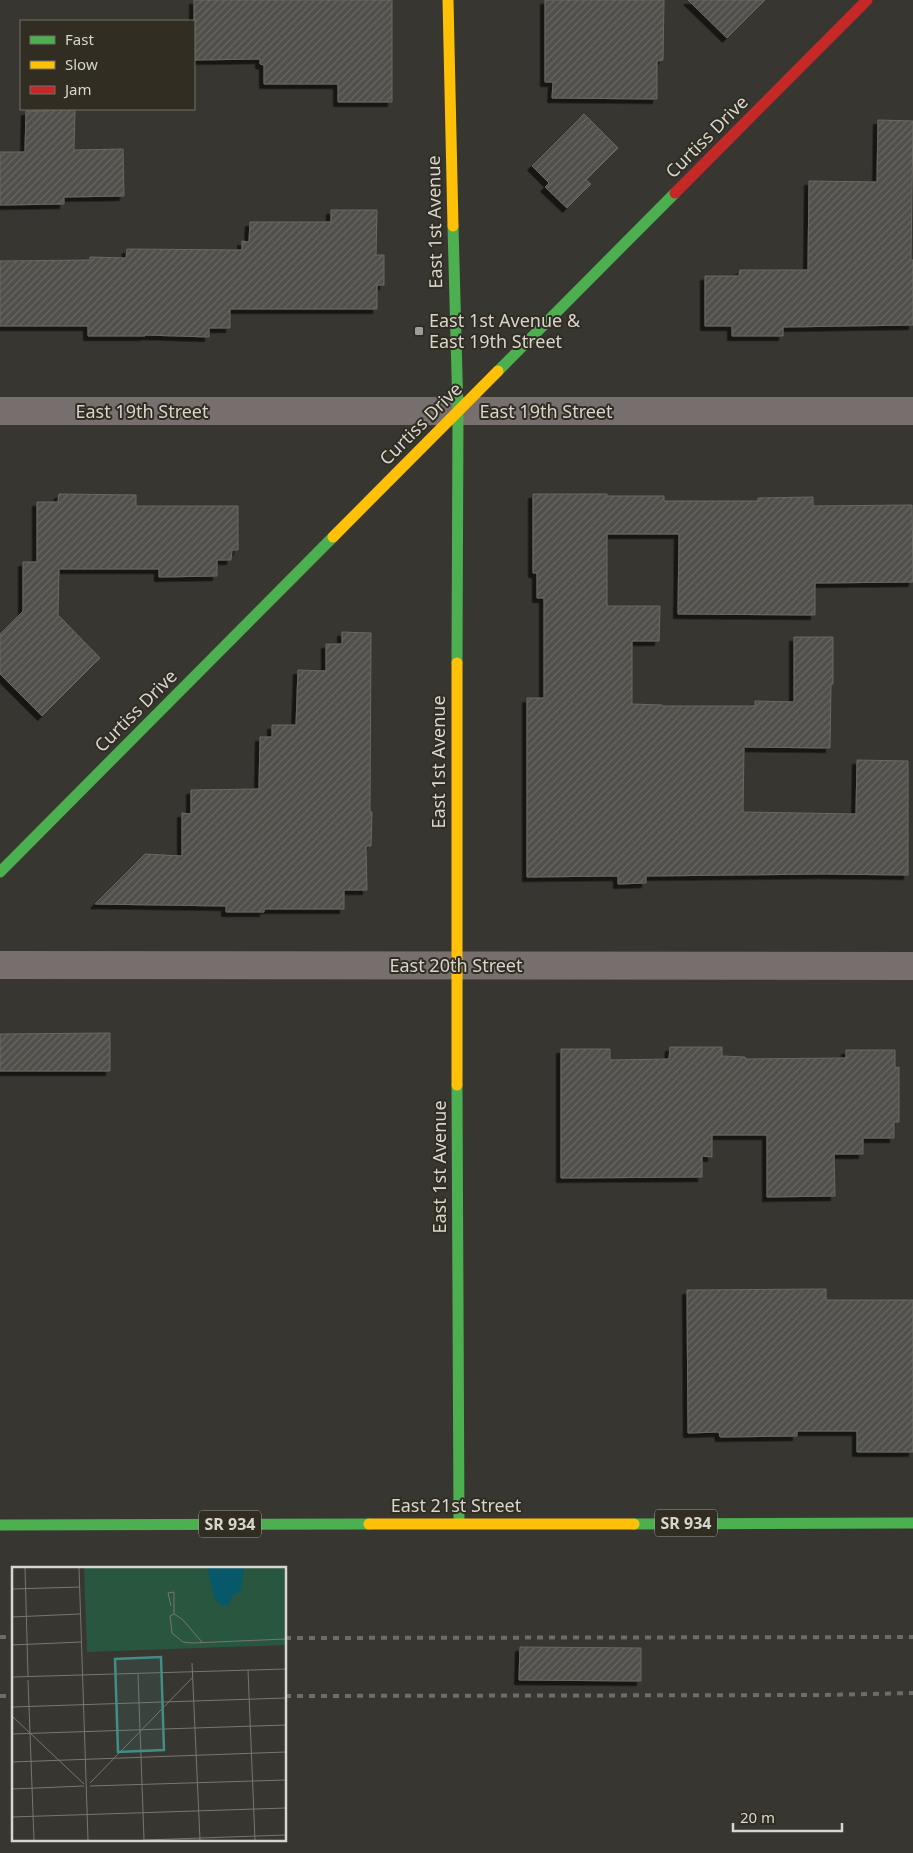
<svg xmlns="http://www.w3.org/2000/svg" width="913" height="1853" viewBox="0 0 913 1853" font-family="'Noto Sans',sans-serif">
	<style>
		.building { fill: url(#building-hatch); stroke: #6a6863; filter: url(#shadow) }
		.lines { fill: none; stroke-linecap: round; stroke-linejoin: round }
		.street { stroke: #776f6d; stroke-width: 28 }
		.fast { stroke: #4caf50; stroke-width: 11 }
		.slow { stroke: #ffc107; stroke-width: 11 }
		.jam { stroke: #c62828; stroke-width: 11 }
		.rail { stroke: #6f6b67; stroke-width: 4; stroke-dasharray: 6 6; stroke-linecap: butt }
		.poi-dot { fill: #9f9d97; stroke: #312d22; stroke-width: 2 }
		.labels { text-anchor: middle; stroke-width: 4; stroke-linejoin: round; paint-order: stroke }
		.shield { fill: #312d22; stroke: #a5a39a; stroke-width: 1 }
		.shield-label { font-size: 16px; font-weight: bold; fill: #d7d5ce }
		.street-label { font-size: 18px; fill: #d7d5ce; stroke: #312d22 }
		.poi-label { font-size: 18px; fill: #d7d5ce; stroke: #312d22; text-anchor: start }
		.inset-road { fill: none; stroke: #78766f; stroke-width: 1 }
		.view { fill: #418e86; fill-opacity: 0.15; stroke: #418e86; stroke-width: 2.5 }
		.inset-edge { fill: none; stroke: #d7d5ce; stroke-width: 2.5 }
	</style>
	<defs>
		<pattern id="building-hatch" width="6" height="6" patternUnits="userSpaceOnUse" patternTransform="scale(1.25)"><rect width="6" height="6" fill="#514f4a"/><path d="M-1 1l2-2M0 6l6-6M5 7l2-2" fill="none" stroke="#696763"/></pattern>
		<filter id="shadow"><feDropShadow dx="-4.5" dy="4.5" stdDeviation="0" flood-color="#0009"/></filter>
	</defs>
	<rect width="100%" height="100%" fill="#383630"/>
	<g class="building">
		<polygon points="194,0 392,0 392,102 338,102 338,84 264,84 264,65 260,64 260,59 194,60"/>
		<polygon points="545,0 664,0 663,60 657,61 657,99 552,98 553,82 545,82"/>
		<polygon points="688,0 765,0 727,38"/>
		<polygon points="45,109 75,109 74,150 123,149 124,196 64,197 64,204 0,205 0,152 25,152 26,111 45,111"/>
		<polygon points="584,114 618,148 586,180 591,184 567,208 545,187 549,183 532,166"/>
		<polygon points="878,120 913,121 911,260 913,260 913,325 783,327 783,336 732,336 732,326 705,326 705,276 739,276 740,270 808,270 809,181 877,182"/>
		<polygon points="331,210 377,210 376,255 384,255 384,285 377,285 377,309 230,309 230,328 209,328 209,337 145,335 145,336 88,336 88,326 0,326 0,261 90,260 90,257 126,258 127,249 242,250 242,241 249,242 250,222 331,222"/>
		<polygon points="59,494 136,495 136,506 238,506 238,550 232,550 231,560 217,560 217,576 159,577 159,569 59,569 58,615 100,658 42,716 0,674 0,634 23,611 23,562 37,562 37,502 58,502"/>
		<polygon points="533,494 607,494 607,496 664,496 664,501 758,501 758,498 813,497 813,506 912,505 913,582 815,583 815,615 678,614 679,534 607,534 607,606 660,606 659,641 632,641 632,704 662,705 662,706 755,706 755,701 794,702 794,637 833,637 833,684 831,684 830,748 744,747 743,812 856,814 857,760 908,761 908,875 824,874 646,876 646,883 618,884 618,876 527,877 527,698 544,698 544,598 537,598 537,573 533,573"/>
		<polygon points="342,632 371,633 370,812 372,812 371,846 366,846 367,890 344,890 344,909 264,909 264,912 226,912 226,906 95,904 145,854 182,856 182,813 191,814 191,790 259,789 260,737 272,737 272,725 296,725 298,670 326,671 326,644 342,644"/>
		<polygon points="110,1033 110,1071 0,1071 0,1034"/>
		<polygon points="670,1047 722,1047 722,1056 745,1057 745,1059 846,1058 846,1050 895,1050 895,1068 899,1067 899,1122 894,1122 894,1138 863,1138 863,1154 834,1154 835,1196 767,1197 767,1135 712,1135 712,1157 702,1156 702,1177 561,1178 561,1049 610,1049 610,1060 669,1059"/>
		<polygon points="826,1289 826,1300 913,1300 913,1452 857,1452 857,1431 797,1431 797,1436 720,1437 719,1432 688,1433 687,1290"/>
		<polygon points="520,1647 641,1648 641,1681 519,1680"/>
	</g>
	<g class="lines">
		<g class="street">
			<polyline points="0,411 913,411"/>
			<polyline points="0,965 913,966"/>
		</g>
		<g class="fast">
			<polyline points="453,226 458,412 457,663"/>
			<polyline points="498,371 675,193"/>
			<polyline points="0,872 333,537"/>
			<polyline points="457,1085 459,1523"/>
			<polyline points="634,1524 913,1523"/>
			<polyline points="0,1525 369,1524"/>
		</g>
		<g class="slow">
			<polyline points="448,0 453,226"/>
			<polyline points="333,537 498,371"/>
			<polyline points="457,1085 457,663"/>
			<polyline points="369,1524 634,1524"/>
		</g>
		<polyline class="jam" points="675,193 867,0"/>
		<g class="rail">
			<polyline points="0,1637 14,1637"/>
			<polyline points="285,1638 913,1637"/>
			<polyline points="0,1696 14,1696"/>
			<polyline points="285,1696 825,1695 913,1693"/>
		</g>
	</g>
	<rect class="poi-dot" x="414" y="326" width="10" height="10" rx="2.5"/>
	<g class="labels">
		<g class="shield">
			<rect x="655" y="1509.5" width="62" height="27" rx="4"/>
			<rect x="199" y="1510.5" width="62" height="27" rx="4"/>
		</g>
		<g class="shield-label">
			<text x="686" y="1529">SR 934</text>
			<text x="230" y="1530">SR 934</text>
		</g>
		<g class="street-label">
			<text transform="translate(707 137) rotate(-45)" y="6">Curtiss Drive</text>
			<text transform="translate(435 222) rotate(-91)" y="6">East 1st Avenue</text>
			<text x="142" y="418">East 19th Street</text>
			<text x="546" y="418">East 19th Street</text>
			<text transform="translate(421 424) rotate(-45)" y="6">Curtiss Drive</text>
			<text transform="translate(136 711) rotate(-45)" y="6">Curtiss Drive</text>
			<text transform="translate(439 762) rotate(-90)" y="6">East 1st Avenue</text>
			<text x="456" y="972">East 20th Street</text>
			<text transform="translate(440 1167) rotate(-90)" y="6">East 1st Avenue</text>
			<text x="456" y="1512">East 21st Street</text>
		</g>
		<g class="poi-label">
			<text x="429" y="327">East 1st Avenue &amp;<tspan x="429" dy="21">East 19th Street</tspan></text>
		</g>
	</g>
	<g transform="translate(12 1567)">
		<rect width="274" height="274" fill="#383630"/>
		<path d="M 72,1 L 274,1 L 274,78 L 75,85 Z" fill="#28563f"/>
		<path d="M 195,1 L 232,1 L 229,24 L 220,29 L 217,38 L 209,38 L 203,32 Z" fill="#075969"/>
		<path class="inset-road" d="M 13,1 L 16,109M 67,1 L 76,273M 0,22 L 68,20M 159,39 L 156,26 L 162,25 L 162,47M 0,50 L 68,47M 190,75 L 170,52 L 162,47 L 158,49 L 160,66 L 171,75 L 180,76 L 274,72M 0,78 L 69,75M 180,96 L 188,273M 236,103 L 243,273M 126,107 L 132,273M 0,110 L 274,102M 16,113 L 22,273M 0,140 L 274,131M 0,149 L 72,217M 0,167 L 274,158M 0,195 L 274,185M 78,216 L 180,111M 78,219 L 274,213M 0,222 L 72,219M 0,250 L 274,241M 133,273 L 274,268"/>
		<path class="view" d="M 149,90 L 152,183 L 106,185 L 103,92 Z"/>
		<rect width="274" height="274" class="inset-edge"/>
	</g>
	<rect x="20" y="20" width="175" height="90" fill="#312d22" stroke="#737067"/>
	<rect x="30" y="36" width="25" height="8" fill="#4caf50" stroke="#737067"/>
	<text x="65" y="45" font-size="15" fill="#d7d5ce">Fast</text>
	<rect x="30" y="61" width="25" height="8" fill="#ffc107" stroke="#737067"/>
	<text x="65" y="70" font-size="15" fill="#d7d5ce">Slow</text>
	<rect x="30" y="86" width="25" height="8" fill="#c62828" stroke="#737067"/>
	<text x="65" y="95" font-size="15" fill="#d7d5ce">Jam</text>
	<path d="M733 1823v8h109v-8" fill="none" stroke="#d7d5ce" stroke-width="2.5"/>
	<text x="740" y="1823" font-size="15" fill="#d7d5ce" stroke="#312d22" stroke-width="4" paint-order="stroke">20 m</text>
</svg>
